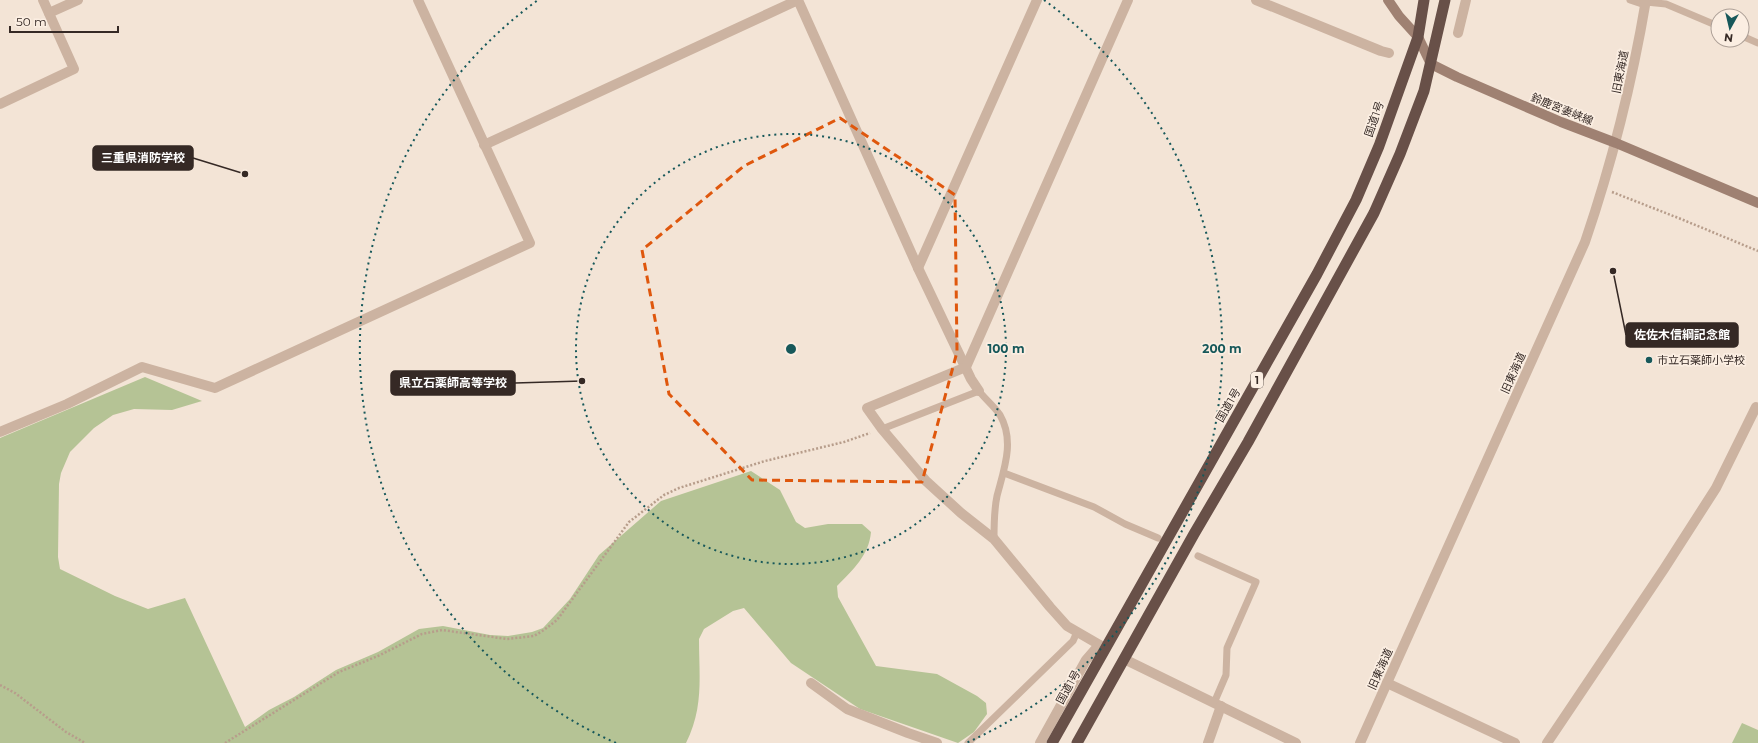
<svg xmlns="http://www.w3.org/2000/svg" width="1758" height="743" viewBox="0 0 1758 743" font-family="Montserrat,'Noto Sans JP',sans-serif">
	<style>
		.green { fill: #b5c395 }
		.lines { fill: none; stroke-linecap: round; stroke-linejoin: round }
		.path { stroke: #b79d8b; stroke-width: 2.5; stroke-dasharray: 2 2; stroke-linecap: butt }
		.service { stroke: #ccb3a1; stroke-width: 7 }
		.minor { stroke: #ccb3a1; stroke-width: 10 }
		.secondary { stroke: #9f8172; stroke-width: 10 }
		.trunk { stroke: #685048; stroke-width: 11 }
		.marked { fill: none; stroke: #df570d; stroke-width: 3; stroke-dasharray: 8 5; stroke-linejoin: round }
		.ring { fill: none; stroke: #17585a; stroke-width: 2; stroke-dasharray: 2 4 }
		.poi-dot { fill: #17585a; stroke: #fbeee2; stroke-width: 1.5 }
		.labels { text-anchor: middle; stroke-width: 3.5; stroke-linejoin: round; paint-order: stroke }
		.shield { fill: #fbeee2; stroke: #70645e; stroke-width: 1 }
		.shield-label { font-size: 10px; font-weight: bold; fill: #352925 }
		.street-label { font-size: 11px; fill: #352925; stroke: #fbeee2 }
		.poi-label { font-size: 11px; fill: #352925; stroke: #fbeee2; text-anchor: start }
		.centre { fill: #17585a; stroke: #fbeee2; stroke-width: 2 }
		.ring-label { font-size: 12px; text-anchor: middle; font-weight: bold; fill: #17585a; stroke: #fbeee2; stroke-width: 3.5; stroke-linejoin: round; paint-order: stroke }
		.leader { fill: none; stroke: #352925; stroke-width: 1.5 }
		.callout-dot { fill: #352925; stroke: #fbeee2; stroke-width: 1.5 }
		.callout { fill: #352925; stroke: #352925; stroke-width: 1.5 }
		.callout-label { font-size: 12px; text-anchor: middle; font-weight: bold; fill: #fff }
	</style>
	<rect width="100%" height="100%" fill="#f3e4d6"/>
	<g class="green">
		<path d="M 145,377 L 202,401 L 172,410 L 134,409 L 113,415 L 94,428 L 70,452 L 61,473 L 59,484 L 58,557 L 60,569 L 115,596 L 148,609 L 185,598 L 245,727 L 269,710 L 294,697 L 336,670 L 378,652 L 419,629 L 443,626 L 490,635 L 508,636 L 532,632 L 543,628 L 570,599 L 599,555 L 661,501 L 751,471 L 780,490 L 796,522 L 805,528 L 828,524 L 862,524 L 871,532 C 869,555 853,570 837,586 L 838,597 L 876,666 L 937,674 L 977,696 L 986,703 L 987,714 L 974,732 L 958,743 L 860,709 L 791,663 L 744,608 L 733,611 L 704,629 L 699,639 C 699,677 704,707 686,743 L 0,743 L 0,438 Z"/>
		<polygon points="1742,723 1758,730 1758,743 1732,743"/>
	</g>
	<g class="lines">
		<g class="path">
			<polyline points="1612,192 1681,219 1758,251"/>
			<polyline points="0,685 15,693 66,732 85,743"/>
			<polyline points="225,743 339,672 378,656 422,634 442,630 507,639 534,636 544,630 557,620 629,522 664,495 679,488 765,461 844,442 870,433"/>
		</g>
		<g class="service">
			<polyline points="1630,0 1645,5"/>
			<polyline points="1646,2 1666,4 1718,26"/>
			<polyline points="1742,36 1758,43"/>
			<path d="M 882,429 L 979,391 C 985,399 994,406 1000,415 C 1015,441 1004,469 997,496 C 994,510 994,525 994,539"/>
			<polyline points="1004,473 1094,507 1125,524 1158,538"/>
			<polyline points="1198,556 1256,582 1227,648 1226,675 1214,703"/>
			<polyline points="968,743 1073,641 1077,632"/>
		</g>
		<g class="minor">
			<polyline points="1256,0 1381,51 1389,53"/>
			<polyline points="49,13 78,0"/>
			<polyline points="1458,33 1466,0"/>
			<polyline points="0,104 74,69 43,0"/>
			<polyline points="484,145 798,0 918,268 971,379 979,391"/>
			<polyline points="918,268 1037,0"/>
			<polyline points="0,432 67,404 142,367 215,388 530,243 418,0"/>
			<polyline points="1105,648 1067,626 1050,607 994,539 961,513 926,481 882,429 867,408 966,367 1128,0"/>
			<polyline points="1124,659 1296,743"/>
			<polyline points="811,683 847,709 908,733 937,743"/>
			<polyline points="1387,683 1515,743"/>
			<polyline points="1040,743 1086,660 1099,645"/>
			<polyline points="1208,743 1221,706"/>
			<path d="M 1360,743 L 1585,242 C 1612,163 1632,83 1646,0"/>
			<polyline points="1547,743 1664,569 1716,488 1756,407 1758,408"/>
		</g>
		<polyline class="secondary" points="1388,0 1399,16 1418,37 1431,64 1457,77 1561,122 1616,143 1758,203"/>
		<g class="trunk">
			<polyline points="1052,743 1317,274 1356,200 1379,146 1418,37 1424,0"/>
			<polyline points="1077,743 1194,534 1248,442 1374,213 1400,154 1424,91 1445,0"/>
		</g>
	</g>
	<path class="marked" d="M 840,118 L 955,195 L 957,352 L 922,482 L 752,480 L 669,394 L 642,250 L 744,166 Z"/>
	<g class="ring">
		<circle cx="791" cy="349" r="215"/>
		<path d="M616 743A431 431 0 0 1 538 0M1044 0A431 431 0 0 1 966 743"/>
	</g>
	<circle class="poi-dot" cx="1649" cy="360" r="4"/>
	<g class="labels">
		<rect class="shield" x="1251" y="372" width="12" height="16" rx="3"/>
		<g class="shield-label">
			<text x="1257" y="384">1</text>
		</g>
		<g class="street-label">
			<text transform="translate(1620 72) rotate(-79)" y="4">旧東海道</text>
			<text transform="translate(1562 109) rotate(22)" y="4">鈴鹿宮妻峡線</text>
			<text transform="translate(1374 119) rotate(-71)" y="4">国道1号</text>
			<text transform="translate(1513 373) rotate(-66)" y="4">旧東海道</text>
			<text transform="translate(1228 405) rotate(-60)" y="4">国道1号</text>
			<text transform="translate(1380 669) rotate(-66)" y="4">旧東海道</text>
			<text transform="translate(1068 687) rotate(-61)" y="4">国道1号</text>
		</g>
		<g class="poi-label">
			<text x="1657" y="364">市立石薬師小学校</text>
		</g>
	</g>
	<circle cx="791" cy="349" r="6" class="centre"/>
	<g class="ring-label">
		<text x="1006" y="353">100 m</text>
		<text x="1222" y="353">200 m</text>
	</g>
	<path class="leader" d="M245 174L193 158M1613 271L1626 335M582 381L515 383"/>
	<g class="callout-dot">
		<circle cx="245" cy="174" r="4"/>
		<circle cx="1613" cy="271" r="4"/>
		<circle cx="582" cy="381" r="4"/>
	</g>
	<g class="callout">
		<rect x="93" y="146" width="100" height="24" rx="4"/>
		<rect x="1626" y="323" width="112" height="24" rx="4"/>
		<rect x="391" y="371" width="124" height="24" rx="4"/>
	</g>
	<g class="callout-label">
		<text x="143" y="162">三重県消防学校</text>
		<text x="1682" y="339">佐佐木信綱記念館</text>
		<text x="453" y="387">県立石薬師高等学校</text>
	</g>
	<g transform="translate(1730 28) rotate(188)"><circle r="19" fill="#fbeee2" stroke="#ac9f96"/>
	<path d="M0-3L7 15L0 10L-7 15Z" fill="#17585a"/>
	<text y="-6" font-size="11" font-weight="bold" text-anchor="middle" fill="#352925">N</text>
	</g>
	<path d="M10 26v6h108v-6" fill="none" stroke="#352925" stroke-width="2"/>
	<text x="16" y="26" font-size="12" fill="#352925" stroke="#fbeee2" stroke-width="3" paint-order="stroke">50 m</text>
</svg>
